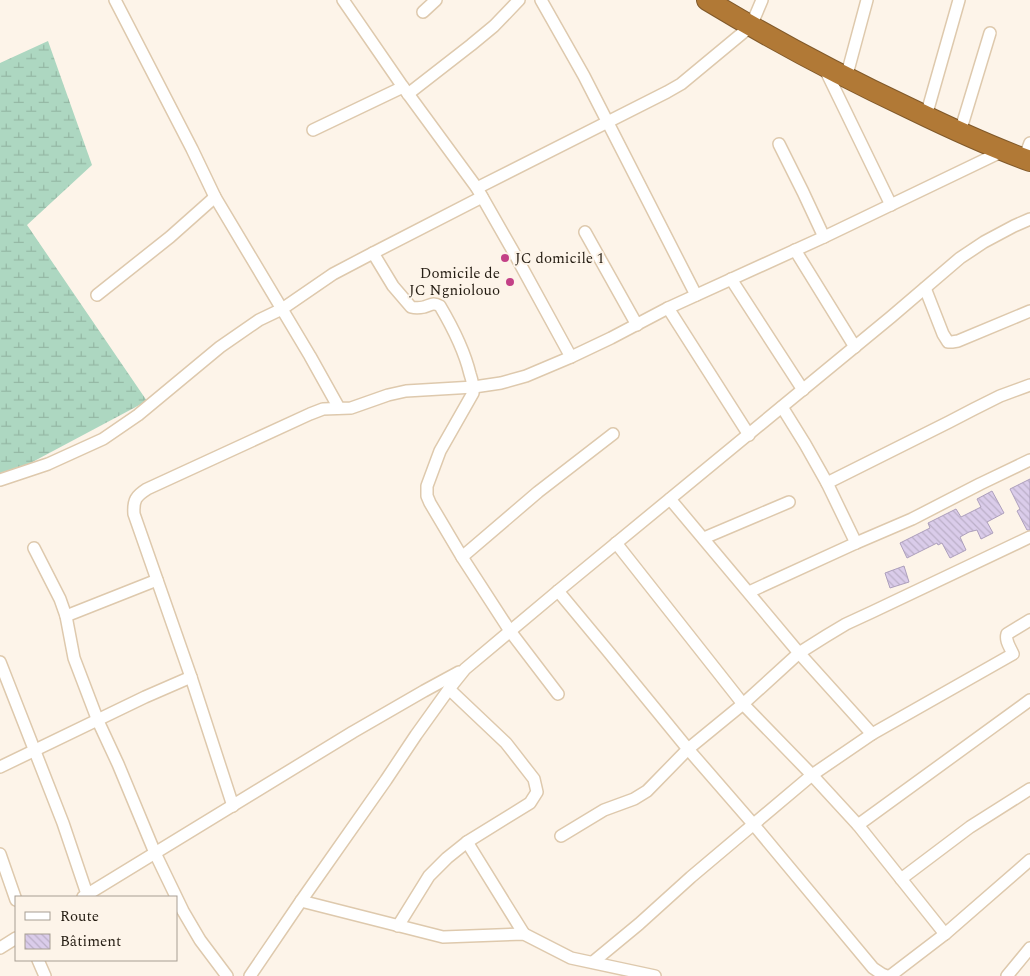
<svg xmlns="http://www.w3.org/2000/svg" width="1030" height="976" viewBox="0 0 1030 976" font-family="Spectral,serif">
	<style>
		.wetland { fill: url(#wetland-marsh) }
		.building { fill: url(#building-back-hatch); stroke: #ad9fbc }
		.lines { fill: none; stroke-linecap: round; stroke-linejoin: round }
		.street-casing { stroke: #dec9ad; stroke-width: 14 }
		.highway-casing { stroke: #80592a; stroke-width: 22 }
		.street { stroke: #fff; stroke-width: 11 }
		.highway { stroke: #b17936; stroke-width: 20 }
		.poi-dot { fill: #c34187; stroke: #fdf4e9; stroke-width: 2 }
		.labels { text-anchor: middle; stroke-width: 4; stroke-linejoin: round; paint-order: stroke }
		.poi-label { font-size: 15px; fill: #251d13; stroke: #fdf4e9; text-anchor: start }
	</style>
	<defs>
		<pattern id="wetland-marsh" width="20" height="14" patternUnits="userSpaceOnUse" patternTransform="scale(1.25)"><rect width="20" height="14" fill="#add7c1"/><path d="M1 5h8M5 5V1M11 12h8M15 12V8" fill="none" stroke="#95b8a5"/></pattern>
		<pattern id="building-back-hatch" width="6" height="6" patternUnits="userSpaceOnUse" patternTransform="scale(1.25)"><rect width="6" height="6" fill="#daccea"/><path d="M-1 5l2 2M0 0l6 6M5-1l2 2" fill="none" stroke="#bbafc8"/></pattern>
	</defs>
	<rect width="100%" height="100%" fill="#fdf4e9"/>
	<polygon class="wetland" points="48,41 92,165 27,225 147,401 23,467 0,476 0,63"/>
	<g class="building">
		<polygon points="1030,479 1030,530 1027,530 1017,511 1020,509 1010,489"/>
		<polygon points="992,491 1004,513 987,522 993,533 981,539 977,530 969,532 960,537 966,550 950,558 942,543 938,545 937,543 907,558 900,543 930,528 928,523 956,509 961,517 981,507 977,499"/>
		<polygon points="904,566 909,582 890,588 885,573"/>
	</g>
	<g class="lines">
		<g class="street-casing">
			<g id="street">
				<polyline points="115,0 192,149 215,197 310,356 339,408"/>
				<polyline points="343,0 403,87 477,188 513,251 571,357"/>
				<polyline points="541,0 584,76 696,295"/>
				<polyline points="423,12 436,0"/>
				<polyline points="824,67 891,205"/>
				<polyline points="846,78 867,0"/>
				<polyline points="408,94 471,45 494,26 519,0"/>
				<polyline points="926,116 959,0"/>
				<polyline points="313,130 403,87"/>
				<polyline points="960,132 990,33"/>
				<polyline points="779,144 803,192 824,237"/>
				<polyline points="1024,159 1030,143"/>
				<polyline points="477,188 667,92 681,84 751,26 762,0"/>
				<polyline points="585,232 637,325"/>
				<polyline points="795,250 855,347"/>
				<path d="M 373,253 L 393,286 L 411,307 C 415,308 419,308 424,307 C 431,305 433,302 440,306 C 453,328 464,349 470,374 C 472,380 474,386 473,393 L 440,451 L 427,486 L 427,496 L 430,503 L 462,557 L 510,631 L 558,694"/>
				<polyline points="731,279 803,390"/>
				<polyline points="925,288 943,334 948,342 952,342 958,341 1030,311"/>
				<polyline points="97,295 170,237 215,197"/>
				<polyline points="668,308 749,435"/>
				<polyline points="782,407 805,444 827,483 856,543"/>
				<polyline points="0,480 48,464 103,439 138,415 220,347 259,320 282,309 333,274 373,253 482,197"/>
				<polyline points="827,483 949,422 974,409 1000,396 1030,385"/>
				<polyline points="670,499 799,653 872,734"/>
				<polyline points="704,538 789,502"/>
				<polyline points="616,543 743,704 812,775 858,825 945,934"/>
				<polyline points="34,548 60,599 66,616 74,658 98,721 118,764 155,853 183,911 200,940 227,976"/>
				<polyline points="462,557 538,492 613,434"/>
				<polyline points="558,591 607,650 688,749 754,825 873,968 882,974 887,976"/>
				<polyline points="749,592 856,543 912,519 980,484 1030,460"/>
				<polyline points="66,616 157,580"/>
				<polyline points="0,662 63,823 87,894"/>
				<polyline points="0,767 145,697 191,677"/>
				<path d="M 233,806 L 191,677 L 134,514 C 133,500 136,496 147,489 L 310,414 L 323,409 L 351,408 L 388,395 L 406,391 L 474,387 L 501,383 L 526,376 L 571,357 L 611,338 L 668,308 L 824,237 L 1003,151"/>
				<polyline points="858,825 1030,700"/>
				<polyline points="561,836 604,810 634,799 647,791 688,749 743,704 799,653 826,636 846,624 872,612 1030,537"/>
				<polyline points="467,842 524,934"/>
				<polyline points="0,854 16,900"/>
				<polyline points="901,879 970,827 1030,789"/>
				<polyline points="83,897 353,732 424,691 459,672"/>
				<polyline points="301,901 443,937 524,934 571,958 655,976"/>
				<polyline points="398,926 429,876 447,858 467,842 530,803 537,792 534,779 506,743 449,689"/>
				<polyline points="0,948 16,938"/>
				<polyline points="38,960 45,976"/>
				<path d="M 593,962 L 639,924 L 691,877 L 812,775 L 872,734 L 1013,654 C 1010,647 1005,641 1007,634 L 1030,620"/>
				<polyline points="250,976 301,901 386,780 416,735 449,689 465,669 558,591 891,317 960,258 984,242 1014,226 1030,219"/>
				<polyline points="890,976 945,934 1030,860"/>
				<polyline points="1007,976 1030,948"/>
			</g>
		</g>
		<g class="highway-casing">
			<path id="highway" d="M 707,0 C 773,40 841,76 911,109 C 950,128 989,146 1030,161"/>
		</g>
		<use href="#street" class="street"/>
		<use href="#highway" class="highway"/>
	</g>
	<g class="poi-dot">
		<circle cx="505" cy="258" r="5"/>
		<circle cx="510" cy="282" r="5"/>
	</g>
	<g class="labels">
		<g class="poi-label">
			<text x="515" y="263">JC domicile 1</text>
			<text x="500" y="278" text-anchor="end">Domicile de<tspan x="500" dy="17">JC Ngniolouo</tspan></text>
		</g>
	</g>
	<rect x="15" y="896" width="162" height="65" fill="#fdf4e9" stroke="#a79e93"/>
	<rect x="25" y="912" width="25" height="8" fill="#ffffff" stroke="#a79e93"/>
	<text x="60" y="921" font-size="15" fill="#251d13">Route</text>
	<rect x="25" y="934" width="25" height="15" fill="url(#building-back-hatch)" stroke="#a79e93"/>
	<text x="60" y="946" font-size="15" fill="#251d13">Bâtiment</text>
</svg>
